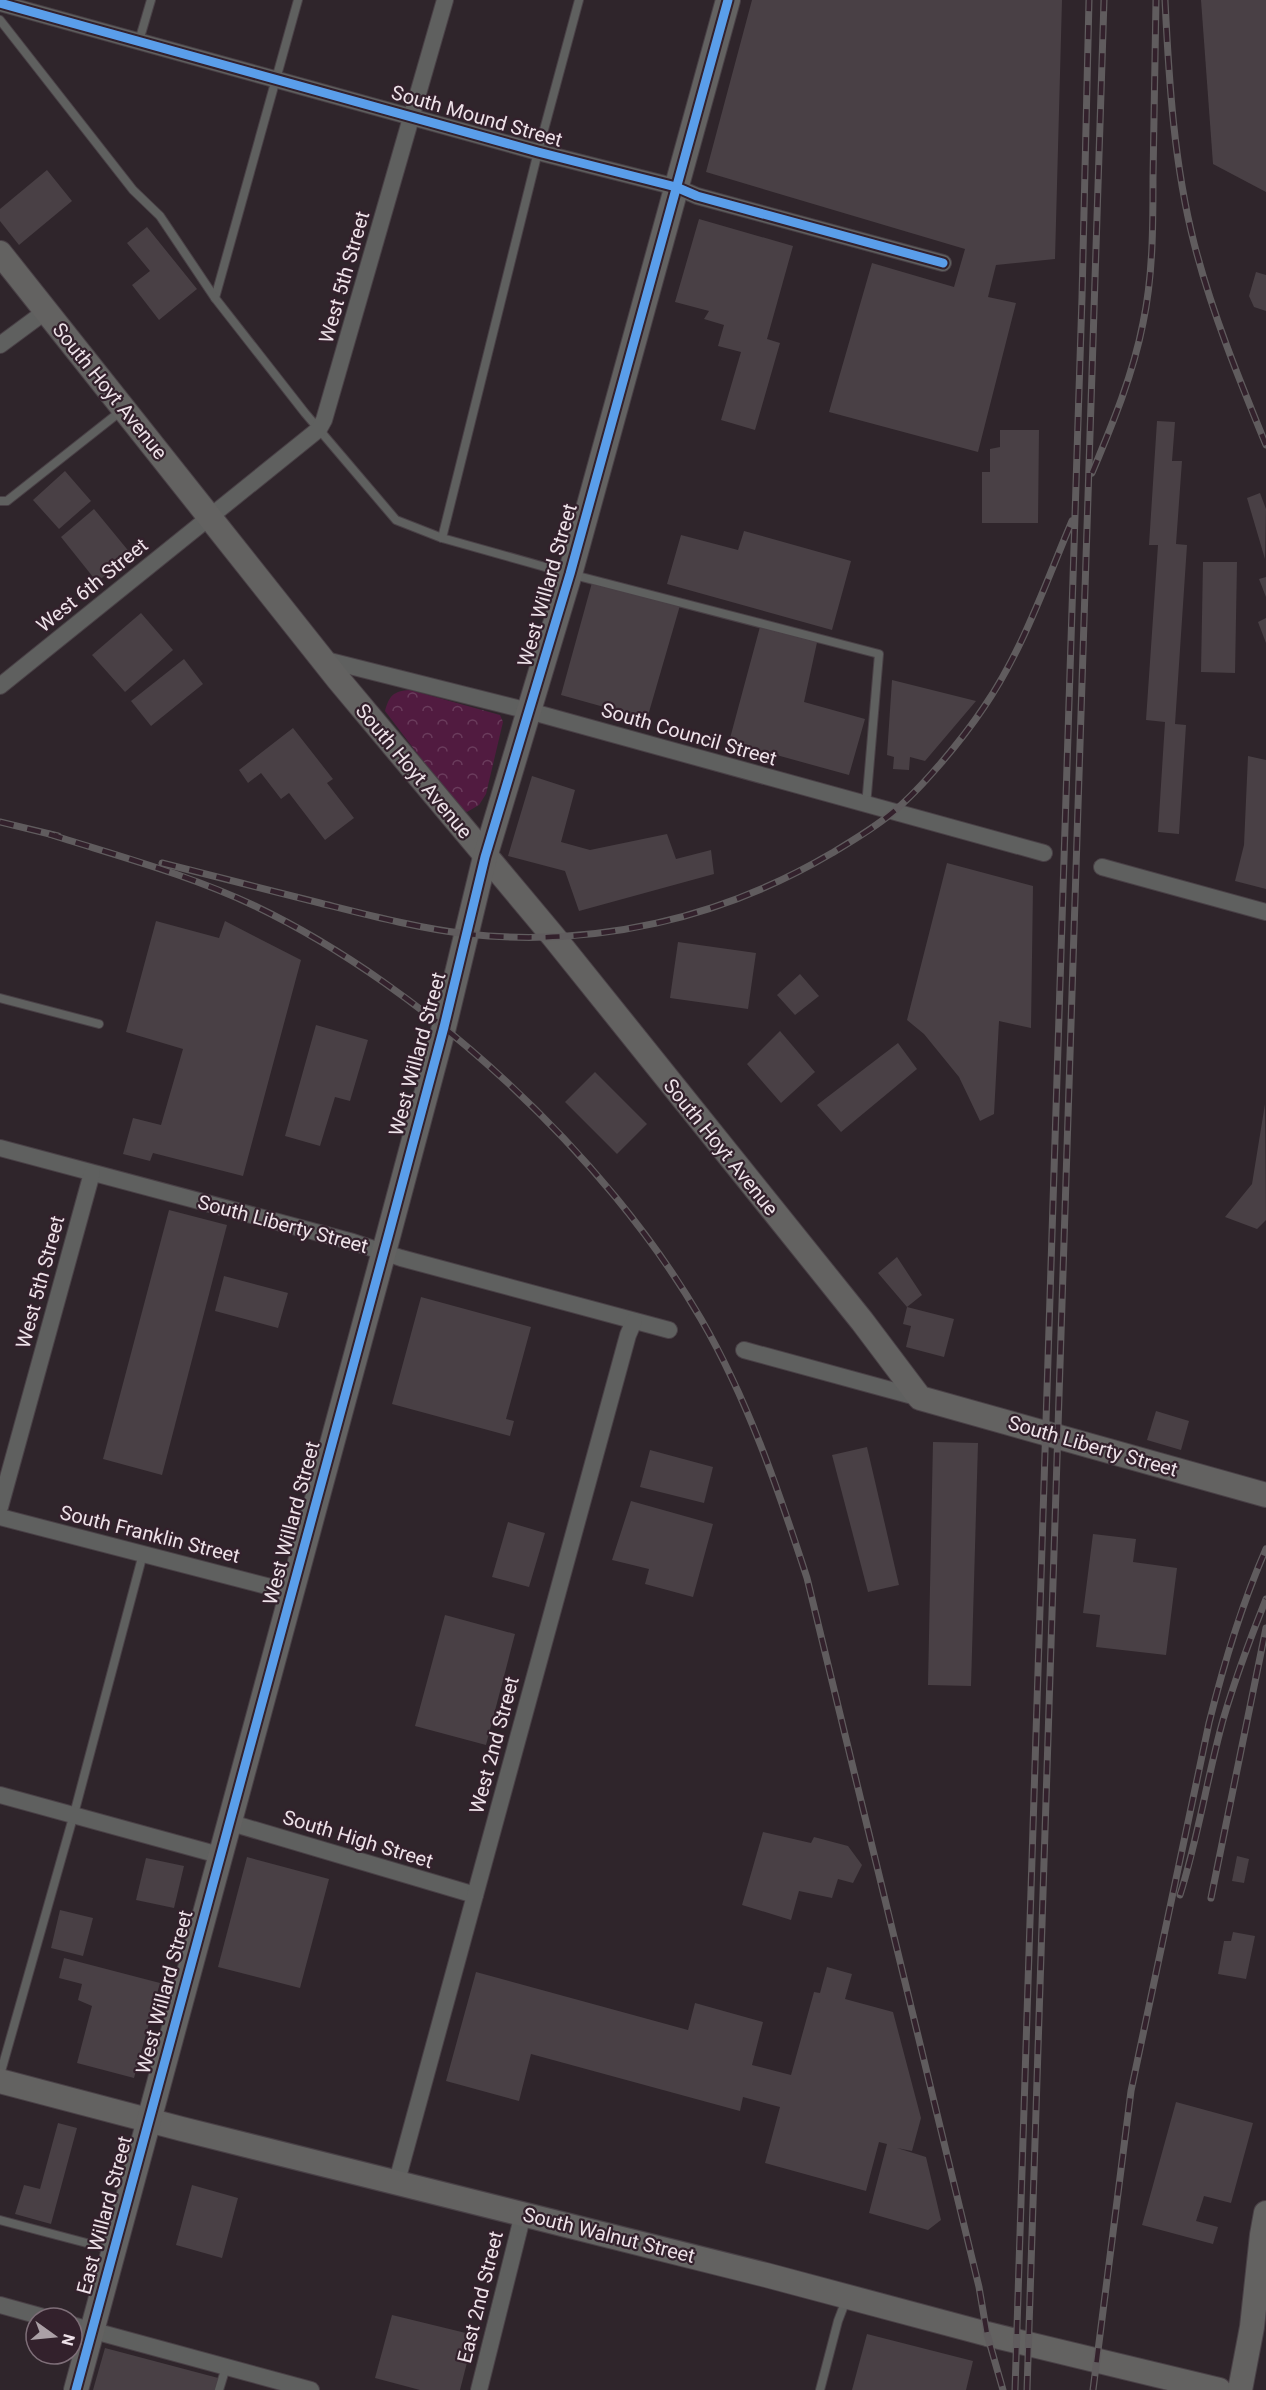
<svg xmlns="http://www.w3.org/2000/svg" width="1266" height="2390" viewBox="0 0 1266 2390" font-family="Roboto,sans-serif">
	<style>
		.forest { fill: url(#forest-crowns) }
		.building { fill: #494045 }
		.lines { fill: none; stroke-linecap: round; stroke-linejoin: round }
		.lane-casing { stroke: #494046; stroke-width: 10 }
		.street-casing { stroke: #494046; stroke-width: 18 }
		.secondary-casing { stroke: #494046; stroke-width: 26 }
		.lane { stroke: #5f605f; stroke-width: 8 }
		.street { stroke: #5f605f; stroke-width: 16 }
		.secondary { stroke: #636261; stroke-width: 24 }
		.rail-casing { stroke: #605c5e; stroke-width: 7 }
		.rail { stroke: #33212c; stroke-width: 4.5; stroke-dasharray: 14; stroke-linecap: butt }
		.cycleway-casing { stroke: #33212c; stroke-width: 13 }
		.cycleway { stroke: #5a9eea; stroke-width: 9 }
		.labels { text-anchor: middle; stroke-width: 4.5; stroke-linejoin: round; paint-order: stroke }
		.street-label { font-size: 20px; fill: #eee2e9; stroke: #33212c }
	</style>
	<defs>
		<pattern id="forest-crowns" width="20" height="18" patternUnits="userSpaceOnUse" patternTransform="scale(1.5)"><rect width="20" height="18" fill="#511b40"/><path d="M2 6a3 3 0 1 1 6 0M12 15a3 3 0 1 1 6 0" fill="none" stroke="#6a3c5c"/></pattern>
	</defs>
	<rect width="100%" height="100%" fill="#2f252b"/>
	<path class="forest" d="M 410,690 L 500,715 L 503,722 L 486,794 L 479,805 L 467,812 L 458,807 L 385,711 C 389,696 393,691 410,690 Z"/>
	<g class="building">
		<polygon points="752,0 1062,0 1055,259 996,265 988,297 1016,303 978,452 829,412 872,263 954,287 965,249 706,172"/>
		<polygon points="1201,0 1266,0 1266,192 1213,164"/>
		<polygon points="47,170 72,201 19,245 0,221 0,209"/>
		<polygon points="699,219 793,246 767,339 780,343 755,430 721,420 741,352 718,346 724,325 704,319 709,311 675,302"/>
		<polygon points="147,227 197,289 159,320 132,285 150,271 127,243"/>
		<polygon points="1256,272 1266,275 1266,311 1254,307 1249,296"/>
		<polygon points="1157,421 1175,422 1172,461 1182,461 1176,544 1187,545 1175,724 1186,725 1179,834 1158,832 1165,722 1146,720 1158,545 1149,545"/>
		<polygon points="1000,430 1039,430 1038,523 982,523 982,472 990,472 990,449 1000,447"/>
		<polygon points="65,471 91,501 59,529 33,500"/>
		<polygon points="1260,493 1266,509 1265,559 1247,498"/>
		<polygon points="94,509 131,554 97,582 61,537"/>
		<polygon points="744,531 851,561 832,630 667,584 681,535 738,550"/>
		<polygon points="1203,562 1237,562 1235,673 1201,672"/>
		<polygon points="1266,577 1266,597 1259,579"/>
		<polygon points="593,579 681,602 647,719 561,695"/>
		<polygon points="141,613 173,650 125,692 92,655"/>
		<polygon points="1266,618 1266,643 1258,622"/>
		<polygon points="761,623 818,638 804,702 865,719 849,775 729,742"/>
		<polygon points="184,659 203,684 151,726 131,701"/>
		<polygon points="892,680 976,701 925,761 910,757 909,770 893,769 894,757 887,755"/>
		<polygon points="293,728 333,779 327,783 354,818 325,840 289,793 281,799 261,773 248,783 239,770"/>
		<polygon points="1248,756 1266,760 1266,889 1235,881 1244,845"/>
		<polygon points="532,776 575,790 561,842 590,850 667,834 676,859 711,850 714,874 579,911 565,871 508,856"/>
		<polygon points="947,863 1033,886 1031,1028 999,1021 994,1114 980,1121 959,1077 924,1034 907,1020"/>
		<polygon points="156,921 219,938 225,921 301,960 243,1176 153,1153 150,1161 123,1154 133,1118 161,1125 183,1049 126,1032"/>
		<polygon points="678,942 756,953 748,1009 670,998"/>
		<polygon points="800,974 819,996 795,1015 777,995"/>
		<polygon points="316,1025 368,1040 350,1101 335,1097 320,1146 285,1136"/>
		<polygon points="780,1031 815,1072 781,1103 747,1064"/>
		<polygon points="898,1043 917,1069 841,1132 817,1105"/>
		<polygon points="595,1072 647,1124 617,1154 565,1102"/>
		<polygon points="1265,1104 1266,1220 1257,1229 1225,1217 1252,1184"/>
		<polygon points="169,1210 227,1225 162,1475 103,1459"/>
		<polygon points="897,1257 922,1295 907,1307 878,1273"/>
		<polygon points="224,1276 288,1293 278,1328 215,1311"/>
		<polygon points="421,1297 531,1327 506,1419 514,1421 510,1436 392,1404"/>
		<polygon points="907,1307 954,1319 944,1357 906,1347 911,1326 903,1324"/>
		<polygon points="1156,1411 1189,1421 1181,1450 1147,1440"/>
		<polygon points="933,1442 978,1443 971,1686 928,1685"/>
		<polygon points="867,1447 899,1585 868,1592 832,1455"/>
		<polygon points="650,1450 713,1467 704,1503 640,1487"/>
		<polygon points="631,1501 713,1524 693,1597 645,1584 649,1569 612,1560"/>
		<polygon points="508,1522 545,1533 529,1587 492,1577"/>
		<polygon points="1093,1534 1136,1539 1133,1562 1177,1568 1166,1655 1096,1647 1100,1615 1083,1613"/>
		<polygon points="445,1615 515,1634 486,1745 415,1726"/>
		<polygon points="763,1832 811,1843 814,1837 848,1846 862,1865 853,1883 838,1879 832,1898 799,1891 791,1920 742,1905"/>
		<polygon points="1237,1856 1249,1859 1244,1883 1232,1881"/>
		<polygon points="247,1857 329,1879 300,1988 218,1967"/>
		<polygon points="146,1858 184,1866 174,1908 136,1900"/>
		<polygon points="60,1910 93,1918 83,1956 51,1948"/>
		<polygon points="1233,1932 1255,1936 1246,1979 1218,1974 1224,1941 1231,1941"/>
		<polygon points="64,1958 160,1983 134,2078 77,2063 92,2006 78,2000 82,1984 59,1978"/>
		<polygon points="827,1967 852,1974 845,1999 893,2012 921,2118 912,2151 897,2148 926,2157 941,2220 928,2230 869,2213 887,2144 879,2142 866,2191 765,2163 780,2107 743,2097 740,2111 531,2054 519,2101 446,2081 476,1972 688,2030 695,2003 763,2022 752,2065 791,2075 814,1992 820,1993"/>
		<polygon points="1176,2102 1253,2123 1231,2203 1204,2196 1196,2221 1218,2227 1213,2244 1142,2225"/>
		<polygon points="58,2123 77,2128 51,2224 15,2214 24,2185 40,2189"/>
		<polygon points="192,2185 238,2198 222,2258 176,2245"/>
		<polygon points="392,2315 474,2335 460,2390 420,2390 375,2378"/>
		<polygon points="867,2334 973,2361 966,2390 852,2390"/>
		<polygon points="105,2348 222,2379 219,2390 93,2390"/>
	</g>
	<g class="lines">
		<g class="lane-casing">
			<g id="lane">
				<polyline points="298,0 215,298 305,413 396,520 442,538"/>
				<polyline points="579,0 538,152 442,538 570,574 879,654 866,806"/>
				<polyline points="0,20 133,190 160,216 215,298"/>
				<polyline points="139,41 151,0"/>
				<polyline points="0,501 7,501 121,411"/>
				<polyline points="0,998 99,1024"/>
				<polyline points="0,2075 74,1814 143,1554"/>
				<polyline points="0,2220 113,2250"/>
				<polyline points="219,2390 226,2367"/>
				<polyline points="820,2390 838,2321 846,2300"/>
			</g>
		</g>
		<g class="street-casing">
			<g id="street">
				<polyline points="0,3 538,152 676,187 697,196 943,263"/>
				<polyline points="0,345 46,311"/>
				<polyline points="322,659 529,711 1044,853"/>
				<polyline points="0,686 319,429 324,420 445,0"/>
				<polyline points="1102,867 1266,912"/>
				<polyline points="0,1148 353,1242 401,1258 669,1330"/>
				<polyline points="744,1350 920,1398"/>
				<polyline points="0,1507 92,1173"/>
				<polyline points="0,1517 290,1592"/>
				<polyline points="0,1795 219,1855"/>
				<polyline points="228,1822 475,1895"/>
				<polyline points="397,2181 628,1335 634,1321"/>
				<polyline points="0,2305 47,2318"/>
				<polyline points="72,2325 311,2390"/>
				<polyline points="479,2390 523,2214"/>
			</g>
		</g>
		<g class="secondary-casing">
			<g id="secondary">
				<polyline points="0,253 338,679 553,936 862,1321 920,1398 1266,1495"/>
				<polyline points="0,2081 182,2129 766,2275 987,2334 1219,2390"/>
				<polyline points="76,2390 389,1233 444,1027 485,857 570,574 728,0"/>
				<polyline points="1240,2390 1252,2327 1262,2235 1266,2213"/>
			</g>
		</g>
		<use href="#lane" class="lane"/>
		<use href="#street" class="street"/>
		<use href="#secondary" class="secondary"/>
		<g class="rail-casing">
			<g id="rail">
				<path d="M 1165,0 C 1169,82 1174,164 1194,243 C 1212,313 1239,379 1266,445"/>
				<path d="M 1092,473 C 1112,425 1133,375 1143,323 C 1153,276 1153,226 1153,178 C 1154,118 1155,59 1156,0"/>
				<polyline points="0,822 58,836"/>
				<path d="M 49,834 C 118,856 190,875 255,906 C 426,988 606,1155 701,1319 C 748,1400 778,1489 807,1578 L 979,2287 L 987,2334 L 1003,2390"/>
				<path d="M 162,863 C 215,876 267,890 320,903 C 368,915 417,928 467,934 C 595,948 722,918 832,853 C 852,841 874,828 892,813 C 922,788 962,740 984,707 C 1023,650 1045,584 1072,521"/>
				<path d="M 1180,1895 C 1198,1838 1207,1778 1223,1720 C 1235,1679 1250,1639 1266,1599"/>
				<polyline points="1211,1898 1266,1628"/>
				<polyline points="1015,2390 1082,297 1089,0"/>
				<polyline points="1027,2390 1104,0"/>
				<path d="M 1093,2390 L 1131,2091 L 1209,1723 C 1224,1663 1241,1606 1266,1549"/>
			</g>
		</g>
		<use href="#rail" class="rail"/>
		<g class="cycleway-casing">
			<g id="cycleway">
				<polyline points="0,3 538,152 676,187 697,196 943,263"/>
				<polyline points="76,2390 389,1233 444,1027 485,857 570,574 728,0"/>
			</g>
		</g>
		<use href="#cycleway" class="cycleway"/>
	</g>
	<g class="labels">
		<g class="street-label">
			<text transform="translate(477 116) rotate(16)" y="7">South Mound Street</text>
			<text transform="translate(344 277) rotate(-74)" y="7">West 5th Street</text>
			<text transform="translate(110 391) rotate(51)" y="7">South Hoyt Avenue</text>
			<text transform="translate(92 585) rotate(-39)" y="7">West 6th Street</text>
			<text transform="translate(547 585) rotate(-74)" y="7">West Willard Street</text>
			<text transform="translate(689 734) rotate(16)" y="7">South Council Street</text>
			<text transform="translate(414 771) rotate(50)" y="7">South Hoyt Avenue</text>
			<text transform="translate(417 1054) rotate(-75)" y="7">West Willard Street</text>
			<text transform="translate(721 1147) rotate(51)" y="7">South Hoyt Avenue</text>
			<text transform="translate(283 1224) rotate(15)" y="7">South Liberty Street</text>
			<text transform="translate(40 1282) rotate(-75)" y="7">West 5th Street</text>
			<text transform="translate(1093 1446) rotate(16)" y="7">South Liberty Street</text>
			<text transform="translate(291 1523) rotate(-75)" y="7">West Willard Street</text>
			<text transform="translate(150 1534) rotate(14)" y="7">South Franklin Street</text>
			<text transform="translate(494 1745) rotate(-75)" y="7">West 2nd Street</text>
			<text transform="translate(358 1839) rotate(17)" y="7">South High Street</text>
			<text transform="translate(164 1992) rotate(-75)" y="7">West Willard Street</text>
			<text transform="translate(104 2215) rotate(-75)" y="7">East Willard Street</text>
			<text transform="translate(609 2235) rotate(14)" y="7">South Walnut Street</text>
			<text transform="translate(480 2297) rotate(-76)" y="7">East 2nd Street</text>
		</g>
	</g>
	<g transform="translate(54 2336) rotate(105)"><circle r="28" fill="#33212c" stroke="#7e6e78" stroke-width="1.5"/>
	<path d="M0-4.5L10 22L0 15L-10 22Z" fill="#aba0a6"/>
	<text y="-9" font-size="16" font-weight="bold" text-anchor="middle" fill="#eee2e9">N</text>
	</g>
</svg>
